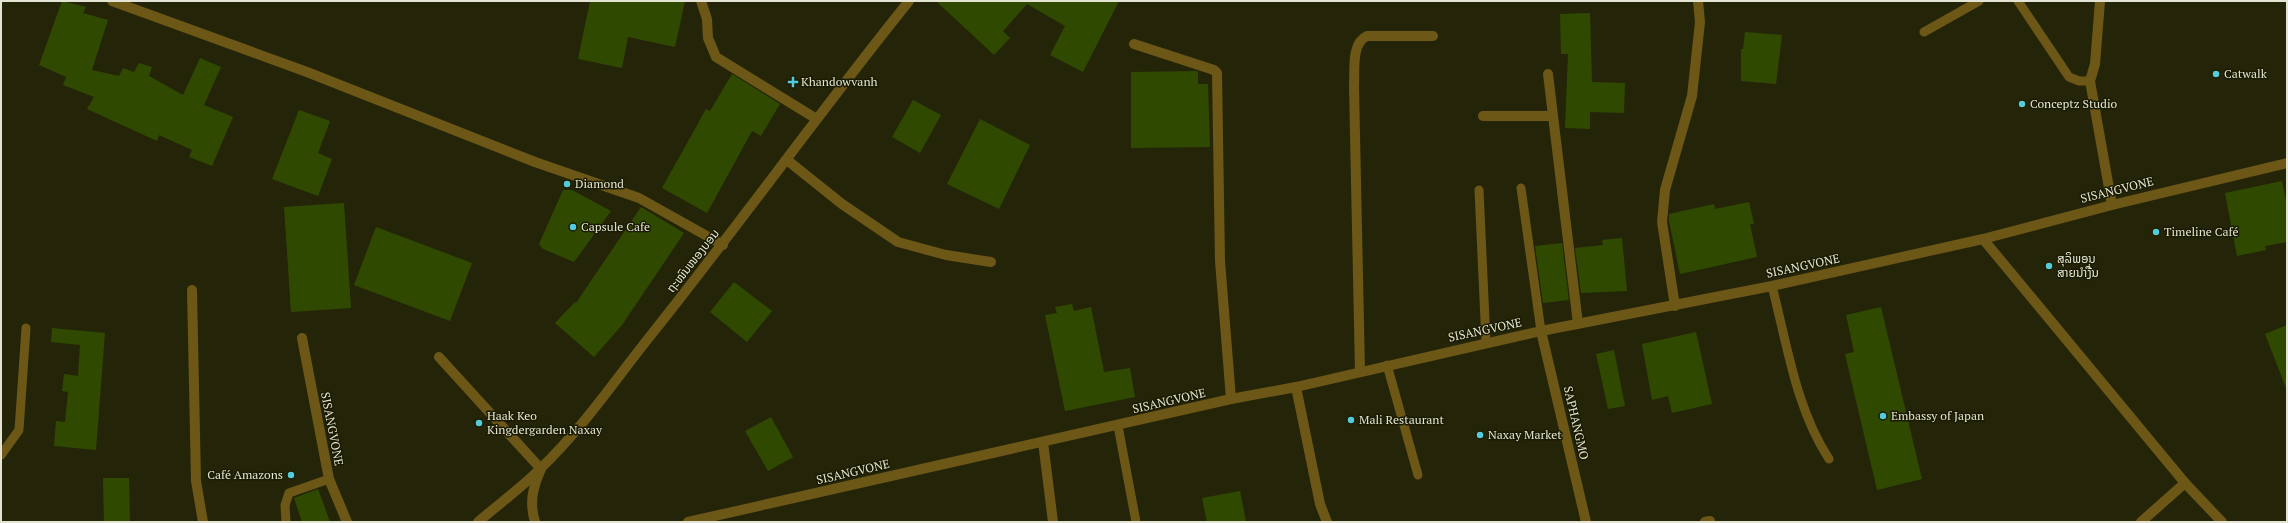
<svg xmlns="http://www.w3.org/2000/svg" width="2288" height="523" viewBox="0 0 2288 523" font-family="'PT Serif','Noto Sans Lao',serif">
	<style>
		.building { fill: #2f4a00 }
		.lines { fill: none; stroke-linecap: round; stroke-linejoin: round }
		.service { stroke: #6c5717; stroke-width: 9 }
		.minor { stroke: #6c5717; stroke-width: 10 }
		.tertiary { stroke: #6c5717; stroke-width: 10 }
		.poi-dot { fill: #53cbdb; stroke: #1b1b01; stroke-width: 1.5 }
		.labels { text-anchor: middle; stroke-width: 3; stroke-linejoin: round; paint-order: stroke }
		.poi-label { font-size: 12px; fill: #e3e4d3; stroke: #1b1b01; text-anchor: start }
		.street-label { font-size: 12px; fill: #e3e4d3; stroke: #1b1b01 }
	</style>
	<rect width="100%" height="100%" fill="#242508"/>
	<g class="building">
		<polygon points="62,1 86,7 83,13 108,20 92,70 119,76 123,68 134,72 139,63 152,67 149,76 183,95 200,58 221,67 204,105 233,117 212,166 189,157 192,150 159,135 157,141 87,109 94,97 63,85 66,77 39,65"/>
		<polygon points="590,1 685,1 675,47 628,37 622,68 578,59"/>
		<polygon points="936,1 1119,1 1083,72 1050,55 1065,26 1027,4 1003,31 1010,38 994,55"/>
		<polygon points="1590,13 1592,82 1625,83 1624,113 1590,112 1590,129 1565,128 1568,54 1561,54 1560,14"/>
		<polygon points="1745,32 1782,35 1776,84 1741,81 1741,49 1743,49"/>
		<polygon points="1196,71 1198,72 1198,84 1208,84 1210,147 1131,148 1131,72"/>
		<polygon points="732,74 780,104 761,136 752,131 707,213 662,188 706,109 710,111"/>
		<polygon points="913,100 941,115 920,153 892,137"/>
		<polygon points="299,110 330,121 318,153 332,159 318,196 272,179"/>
		<polygon points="980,119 1030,145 999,209 947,184"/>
		<polygon points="2282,181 2287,206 2287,242 2265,246 2266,250 2237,256 2225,193"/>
		<polygon points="563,190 572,190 611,211 574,262 543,249 539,244"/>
		<polygon points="1749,202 1754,224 1750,224 1757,257 1680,274 1669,221 1669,214 1714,204 1715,209"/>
		<polygon points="344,203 351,308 291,312 284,207"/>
		<polygon points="641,207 684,233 622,325 594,357 555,323 575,302 576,303"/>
		<polygon points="376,227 472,263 450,321 354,285"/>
		<polygon points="1622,238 1627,291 1581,293 1575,248 1603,245 1602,240"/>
		<polygon points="1562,243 1569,300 1543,303 1535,246"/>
		<polygon points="734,282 772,311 747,342 710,312"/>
		<polygon points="1072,304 1074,311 1091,307 1104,372 1130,368 1135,397 1065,411 1045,315 1057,313 1055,307"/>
		<polygon points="1881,307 1922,479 1877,490 1845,354 1854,352 1846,315"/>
		<polygon points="2287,325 2287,388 2286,388 2265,334"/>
		<polygon points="52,328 105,333 96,450 54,446 56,421 65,422 68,392 62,391 64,374 78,376 80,345 51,342"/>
		<polygon points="1696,332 1712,404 1672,413 1668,396 1652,400 1642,344"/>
		<polygon points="1614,350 1625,406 1608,409 1596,354"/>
		<polygon points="771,417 793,457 768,471 745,431"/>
		<polygon points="103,478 129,478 130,522 104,522"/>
		<polygon points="318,489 330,522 302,522 294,498"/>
		<polygon points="1240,491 1246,522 1207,522 1202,498"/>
	</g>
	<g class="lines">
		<g class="service">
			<polyline points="2018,1 2069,77 2079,81 2090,81"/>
			<polyline points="1924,32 1979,1"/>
			<polyline points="1521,188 1541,331"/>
			<polyline points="1479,190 1486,342"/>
			<path d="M 1772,286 C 1787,344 1796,409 1829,459"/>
			<polyline points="1387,365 1418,475"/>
			<polyline points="1118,426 1136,522"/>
			<polyline points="1,455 19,430 26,328"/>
			<polyline points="286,522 285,505 289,493 329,479"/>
		</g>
		<g class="minor">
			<polyline points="112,1 307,72 535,162 639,198 723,245"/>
			<polyline points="701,1 707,19 708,38 716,57 815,118"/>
			<polyline points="2100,1 2095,64 2090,81 2112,205"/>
			<polyline points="1134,44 1214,70 1217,73 1220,261 1231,399"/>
			<polyline points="1548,74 1578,324"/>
			<polyline points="1483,116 1553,116"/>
			<polyline points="787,160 842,204 898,242 946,255 991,262"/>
			<polyline points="1983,239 2185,483 2222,522"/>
			<polyline points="192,290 196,481 203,522"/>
			<polyline points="1675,306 1662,222 1665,190 1692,96 1700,22 1698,1"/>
			<polyline points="302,338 329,479 347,522"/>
			<path d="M 439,357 L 541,469 C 533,487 529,502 535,522"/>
			<path d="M 1360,372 L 1354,86 C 1355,70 1351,43 1367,36 L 1433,36"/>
			<polyline points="1296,387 1320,504 1327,522"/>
			<polyline points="1043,442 1053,522"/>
			<polyline points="688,522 1231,399 1296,387 1541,331 1772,286 1983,239 2112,205 2287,163"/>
			<polyline points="1705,522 1710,521"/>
			<polyline points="2141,522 2185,483"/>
		</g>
		<g class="tertiary">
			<polyline points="1541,331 1586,522"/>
			<path d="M 478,522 C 499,504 521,488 540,469 C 582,429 615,380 651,335 C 739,225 821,110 909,1"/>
		</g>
	</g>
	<g class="poi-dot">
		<circle cx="2216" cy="74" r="4"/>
		<path d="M791 76h4v4h4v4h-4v4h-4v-4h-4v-4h4z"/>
		<circle cx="2022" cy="104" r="4"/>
		<circle cx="567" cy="184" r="4"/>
		<circle cx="573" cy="227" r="4"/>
		<circle cx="2156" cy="232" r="4"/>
		<circle cx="2049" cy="266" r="4"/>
		<circle cx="1883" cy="416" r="4"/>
		<circle cx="1351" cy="420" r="4"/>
		<circle cx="479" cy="423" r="4"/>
		<circle cx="1480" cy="435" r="4"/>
		<circle cx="291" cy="475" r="4"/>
	</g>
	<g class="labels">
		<g class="poi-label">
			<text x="2224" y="78">Catwalk</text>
			<text x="801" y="86">Khandowvanh</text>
			<text x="2030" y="108">Conceptz Studio</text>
			<text x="575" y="188">Diamond</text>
			<text x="581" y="231">Capsule Cafe</text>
			<text x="2164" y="236">Timeline Café</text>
			<text x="2057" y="263">ສຸລິພອນ<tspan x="2057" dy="14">ສາຍນຳ້ງື່ນ</tspan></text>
			<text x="487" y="420">Haak Keo<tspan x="487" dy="14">Kingdergarden Naxay</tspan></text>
			<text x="1891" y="420">Embassy of Japan</text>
			<text x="1359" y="424">Mali Restaurant</text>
			<text x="1488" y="439">Naxay Market</text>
			<text x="283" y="479" text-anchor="end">Café Amazons</text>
		</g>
		<g class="street-label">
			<text transform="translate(2117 190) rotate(-14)" y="4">SISANGVONE</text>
			<text transform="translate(693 261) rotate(-52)" y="4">ຖະໜົນໜອງບອນ</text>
			<text transform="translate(1803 266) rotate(-12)" y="4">SISANGVONE</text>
			<text transform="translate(1485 330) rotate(-12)" y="4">SISANGVONE</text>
			<text transform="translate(1169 401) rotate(-13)" y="4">SISANGVONE</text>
			<text transform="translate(1576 423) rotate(77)" y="4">SAPHANGMO</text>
			<text transform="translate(332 429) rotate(79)" y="4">SISANGVONE</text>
			<text transform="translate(853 472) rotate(-13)" y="4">SISANGVONE</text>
		</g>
	</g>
	<rect width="2288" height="523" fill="none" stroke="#e3e4d3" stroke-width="4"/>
</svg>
